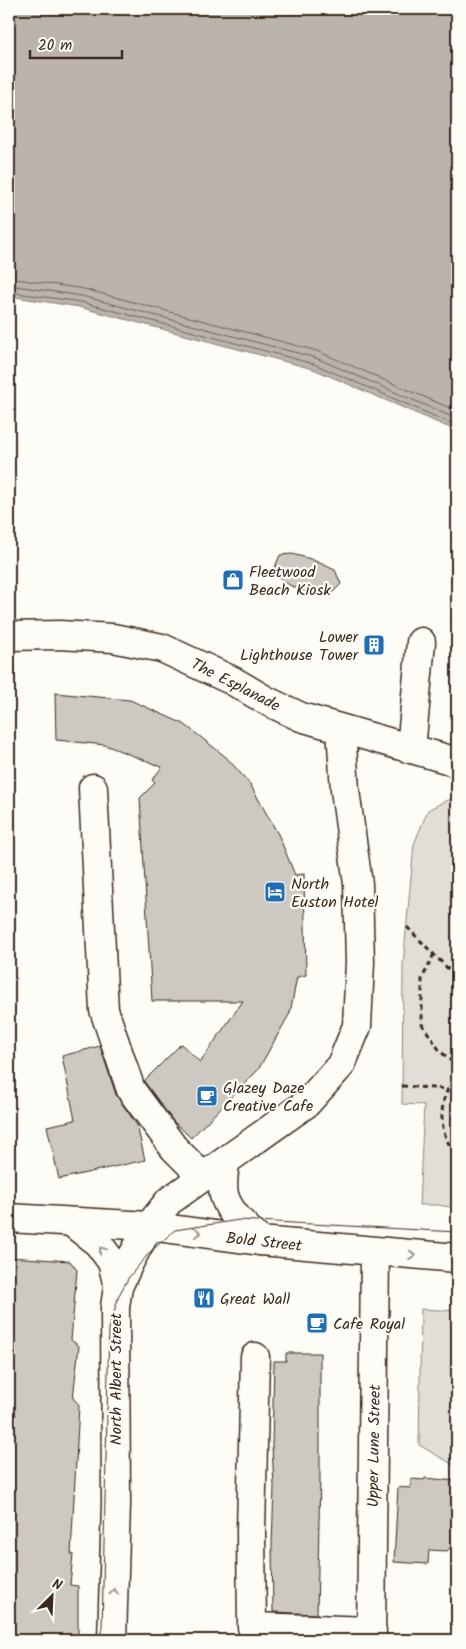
<svg xmlns="http://www.w3.org/2000/svg" width="466" height="1649" viewBox="0 0 466 1649" font-family="Kalam,sans-serif">
	<style>
		.green { fill: #e1ded7; stroke: #8e847a }
		.water { fill: #bbb4ad; stroke: #887d74 }
		.lines { fill: none; stroke-linecap: round; stroke-linejoin: round }
		.shore { stroke: #6e6157; stroke-width: 1 }
		.building { fill: #cdc8c2; stroke: #3b2a1e }
		.minor-casing { stroke: #3b2a1e; stroke-width: 31 }
		.path { stroke: #3b2a1e; stroke-width: 3; stroke-dasharray: 5 4; stroke-linecap: butt }
		.minor { stroke: #fdfcf7; stroke-width: 28 }
		.tram { stroke: #3b2a1e; stroke-width: 1 }
		.oneway { stroke: #9c938a }
		.labels { text-anchor: middle; stroke-width: 4.5; stroke-linejoin: round; paint-order: stroke }
		.poi-label { font-size: 16px; fill: #3b2a1e; stroke: #fdfcf7; text-anchor: start }
		.street-label { font-size: 16px; fill: #3b2a1e; stroke: #fdfcf7 }
	</style>
	<rect width="100%" height="100%" fill="#fdfcf7"/>
	<filter id="ink" filterUnits="userSpaceOnUse"><feTurbulence type="fractalNoise" baseFrequency=".02" numOctaves="2"/><feDisplacementMap in="SourceGraphic" scale="10" xChannelSelector="R" yChannelSelector="G"/><feConvolveMatrix kernelMatrix="1 2 1 2 8 2 1 2 1" color-interpolation-filters="sRGB"/></filter>
	<g filter="url(#ink)">
		<g class="green">
			<polygon points="457,797 457,1208 438,1205 419,1205 424,1105 402,1104 403,965 414,844 428,810 443,802"/>
			<polygon points="421,1309 457,1311 457,1467 419,1445"/>
		</g>
		<polygon class="water" points="9,9 457,9 457,431 313,369 79,307 9,296"/>
		<g class="lines">
			<g class="shore">
				<polyline points="9,278 84,289 317,351 457,411"/>
				<polyline points="9,285 82,296 316,358 457,419"/>
				<polyline points="9,292 81,302 314,364 457,426"/>
			</g>
		</g>
		<g class="building">
			<polygon points="292,554 311,559 335,570 341,584 331,594 304,591 289,585 273,572 280,555"/>
			<polygon points="55,693 130,700 184,724 226,757 250,784 279,836 295,875 304,874 306,975 297,977 290,1013 258,1070 191,1138 173,1121 144,1081 181,1044 200,1062 243,1001 152,1001 140,798 155,783 152,780 162,767 105,745 56,740"/>
			<polygon points="100,1046 116,1095 137,1125 145,1160 59,1179 47,1126 75,1120 62,1056"/>
			<polygon points="9,1257 70,1261 77,1270 71,1340 79,1346 73,1398 79,1405 71,1554 73,1554 70,1585 78,1586 78,1640 21,1640 9,1637"/>
			<polygon points="286,1353 320,1353 320,1476 317,1614 273,1612 272,1545 274,1487 272,1446 274,1361 286,1361"/>
			<polygon points="425,1478 456,1481 454,1525 457,1526 457,1541 447,1551 429,1550 428,1564 394,1562 398,1487 410,1488 411,1479 424,1480"/>
		</g>
		<g class="lines">
			<g class="minor-casing">
				<g id="minor">
					<polyline points="9,636 59,635 113,638 162,648 233,681 267,701 301,717 450,760 457,764"/>
					<polyline points="411,749 421,642"/>
					<polyline points="93,788 104,1010 131,1090 174,1148 202,1176"/>
					<path d="M 225,1162 C 224,1173 221,1187 225,1198 C 231,1215 248,1229 260,1241"/>
					<polyline points="9,1218 149,1226 260,1241 457,1258"/>
					<polyline points="71,1222 98,1243 112,1262 118,1287"/>
					<polyline points="255,1357 251,1531 252,1627 372,1631"/>
					<polyline points="112,1640 116,1504 115,1307 118,1287 130,1261 149,1226 169,1201 307,1103 341,1065 357,1026 360,962 358,884 345,790 341,729"/>
					<polyline points="371,1640 375,1252"/>
				</g>
			</g>
			<g class="path">
				<polyline points="407,927 457,978"/>
				<polyline points="434,954 422,979 422,1024 440,1051 457,1066"/>
				<polyline points="402,1086 448,1089"/>
				<path d="M 457,1087 L 448,1089 C 438,1108 440,1139 457,1154"/>
			</g>
			<use href="#minor" class="minor"/>
			<polyline class="tram" points="99,1640 102,1628 109,1329 119,1295 129,1277 150,1252 175,1230 239,1220 457,1232"/>
		</g>
		<defs><path id="oneway-chevron" d="M-2-3.5L2.5 0L-2 3.5" fill="none" stroke-width="1.6" stroke-linecap="round" stroke-linejoin="round" transform="scale(1.25)"/></defs>
		<g class="oneway">
			<use href="#oneway-chevron" transform="translate(198 1233) rotate(7)"/>
			<use href="#oneway-chevron" transform="translate(102 1250) rotate(-127)"/>
			<use href="#oneway-chevron" transform="translate(412 1255) rotate(4)"/>
			<use href="#oneway-chevron" transform="translate(114 1592) rotate(-89)"/>
		</g>
	</g>
	<defs>
		<g id="shop-square" transform="scale(1.125)"><rect x="-9" y="-9" width="18" height="18" rx="4" fill="#1f6fb2" stroke="#fdfcf7"/><path d="M-5-2.5h2.3a2.7 3.5 0 0 1 5.4 0H5L5.5 6h-11ZM-1.5-2.5h3a1.5 2.3 0 0 0-3 0Z" fill="#fff"/></g>
		<g id="building-square" transform="scale(1.125)"><rect x="-9" y="-9" width="18" height="18" rx="4" fill="#1f6fb2" stroke="#fdfcf7"/><path d="M-4-6H4V6H1V3H-1V6H-4ZM-2.5-4.3h1.7v1.8h-1.7ZM.8-4.3h1.7v1.8H.8ZM-2.5-1h1.7V.8h-1.7ZM.8-1h1.7V.8H.8Z" fill="#fff"/></g>
		<g id="hotel-square" transform="scale(1.125)"><rect x="-9" y="-9" width="18" height="18" rx="4" fill="#1f6fb2" stroke="#fdfcf7"/><path d="M-6-4.5h1.5V1H6V5H4.5V3h-9V5H-6ZM-4 0a1.8 1.8 0 1 1 3.6 0ZM.5 0V-2.5h3Q6-2.5 6 0Z" fill="#fff"/></g>
		<g id="cafe-square" transform="scale(1.125)"><rect x="-9" y="-9" width="18" height="18" rx="4" fill="#1f6fb2" stroke="#fdfcf7"/><path d="M-5.5-4.5H6V0H3Q3 3.5 0 3.5H-2.5Q-5.5 3.5-5.5 0ZM3-3.2v2h1.7v-2ZM-6 4.5H4V6H-6Z" fill="#fff"/></g>
		<g id="restaurant-square" transform="scale(1.125)"><rect x="-9" y="-9" width="18" height="18" rx="4" fill="#1f6fb2" stroke="#fdfcf7"/><path d="M-5-6h1v4h1v-4h1v4h1v-4h1v5L-1.5 .5V6h-2V.5L-5-1ZM5-6V6H3V1.5H1.5Q1.5-4 5-6Z" fill="#fff"/></g>
	</defs>
	<g fill-rule="evenodd">
		<use href="#shop-square" x="233" y="580"/>
		<use href="#building-square" x="374" y="645"/>
		<use href="#hotel-square" x="275" y="892"/>
		<use href="#cafe-square" x="207" y="1096"/>
		<use href="#restaurant-square" x="204" y="1298"/>
		<use href="#cafe-square" x="317" y="1323"/>
	</g>
	<g class="labels">
		<g class="poi-label">
			<text x="249" y="577">Fleetwood<tspan x="249" dy="18">Beach Kiosk</tspan></text>
			<text x="358" y="642" text-anchor="end">Lower<tspan x="358" dy="18">Lighthouse Tower</tspan></text>
			<text x="291" y="889">North<tspan x="291" dy="18">Euston Hotel</tspan></text>
			<text x="223" y="1093">Glazey Daze<tspan x="223" dy="18">Creative Cafe</tspan></text>
			<text x="220" y="1304">Great Wall</text>
			<text x="333" y="1329">Cafe Royal</text>
		</g>
		<g class="street-label">
			<text transform="translate(236 684) rotate(27)" y="6">The Esplanade</text>
			<text transform="translate(264 1241) rotate(6)" y="6">Bold Street</text>
			<text transform="translate(115 1379) rotate(-90)" y="6">North Albert Street</text>
			<text transform="translate(373 1446) rotate(-89)" y="6">Upper Lune Street</text>
		</g>
	</g>
	<rect width="466" height="1649" fill="none" stroke="#fdfcf7" stroke-width="30"/>
	<rect x="15" y="15" width="436" height="1619" fill="none" stroke="#3b2a1e" stroke-width="2" filter="url(#ink)"/>
	<g transform="translate(52 1596) rotate(24)" stroke="#fdfcf7" stroke-width="4" paint-order="stroke">
	<path d="M0-4L9 19L0 12L-9 19Z" fill="#3b2a1e"/>
	<text y="-8" font-size="14" font-weight="bold" text-anchor="middle" fill="#3b2a1e">N</text>
	</g>
	<path d="M30 50v8h92v-8" fill="none" stroke="#3b2a1e" stroke-width="2.5"/>
	<text x="38" y="50" font-size="15" fill="#3b2a1e" stroke="#fdfcf7" stroke-width="4" paint-order="stroke">20 m</text>
</svg>
